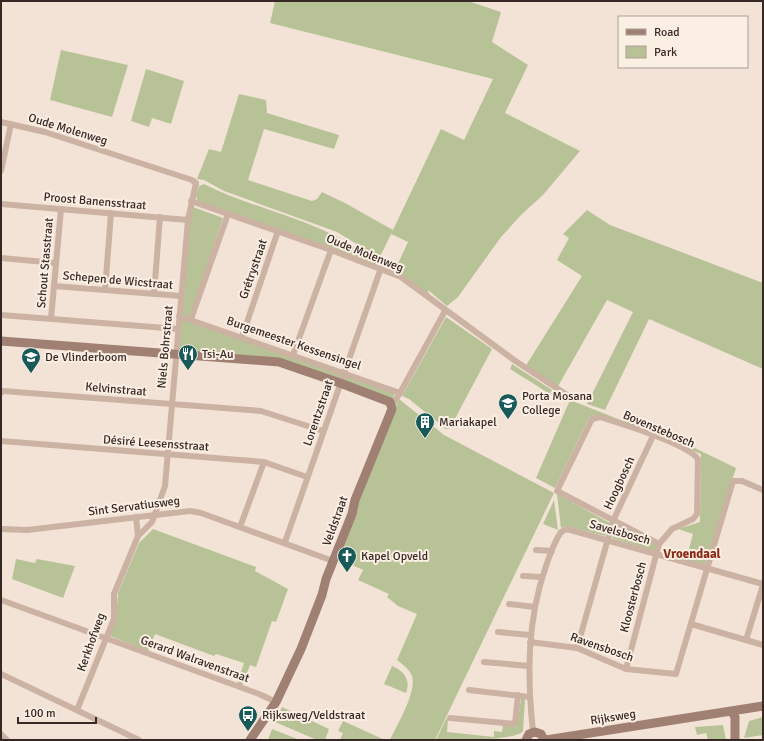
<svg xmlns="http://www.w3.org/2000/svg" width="764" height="741" viewBox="0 0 764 741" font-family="Signika,sans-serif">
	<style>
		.green { fill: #b7c396; fill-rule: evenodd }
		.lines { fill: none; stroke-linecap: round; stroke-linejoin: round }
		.street { stroke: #ccb2a2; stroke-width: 6 }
		.secondary { stroke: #9f8073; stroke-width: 9 }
		.labels { text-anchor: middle; stroke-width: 4; stroke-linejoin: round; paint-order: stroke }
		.street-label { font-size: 12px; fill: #362925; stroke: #fbeee3 }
		.poi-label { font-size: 12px; fill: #362925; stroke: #fbeee3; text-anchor: start }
		.neighbourhood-label { font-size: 13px; font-weight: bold; fill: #8b2a17; stroke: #fbeee3 }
	</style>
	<rect width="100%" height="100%" fill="#f3e3d7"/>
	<g class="green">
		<path d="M 275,1 L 468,1 L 501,12 L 492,42 L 528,65 L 505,113 L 580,151 L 543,195 L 522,214 L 501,237 L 458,297 L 447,306 L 428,290 L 429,296 L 387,269 L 363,248 L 337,232 L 224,191 L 204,180 L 197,179 L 209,149 L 221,152 L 239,94 L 266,100 L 267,113 L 339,135 L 334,149 L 264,129 L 248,180 L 312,201 L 317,199 L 322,192 L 345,203 L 393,230 L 441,129 L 464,140 L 493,79 L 270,23 ZM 391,234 L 408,242 L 396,268 L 380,257 Z"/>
		<polygon points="61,50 128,65 112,117 50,100"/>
		<polygon points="146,69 184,81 171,124 152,118 149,127 131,121"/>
		<path d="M 204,184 C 261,213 333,221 380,267 L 198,202 L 196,196 L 199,186 Z"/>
		<polygon points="193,207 223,218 190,317 181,315 190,216"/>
		<polygon points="587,210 610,225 763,283 763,369 649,319 605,410 587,404 633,312 607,300 557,388 525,367 582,276 557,260 569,238 563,234"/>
		<polygon points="446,317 492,349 450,428 446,429 409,399 402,396"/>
		<polygon points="181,319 341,374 339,380 292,364 178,353"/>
		<polygon points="512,364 552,390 550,394 510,369"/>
		<polygon points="345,375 395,393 392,400 342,381"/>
		<path d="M 399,399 L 444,435 L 554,493 L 435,740 L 390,740 C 397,725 417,692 412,676 C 410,670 402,664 397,660 L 417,614 L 398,606 L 387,597 L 389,594 L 358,580 L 363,570 L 337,558 L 385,431 Z"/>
		<polygon points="570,400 618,419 670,436 736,468 705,565 686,560 693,534 678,529 700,522 701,454 630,425 594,415 589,418 555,488 536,478"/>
		<polygon points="557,494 610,523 605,536 566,526 561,528"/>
		<polygon points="554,500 558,530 543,524"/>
		<polygon points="616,525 657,546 654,551 612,538"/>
		<polygon points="153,529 256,567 255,571 288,589 276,622 272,621 256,667 250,665 242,686 237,684 244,663 216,654 214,656 155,634 148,651 110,636 116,619 118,593 139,543"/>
		<polygon points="16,559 35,563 37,559 75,566 63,598 12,579"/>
		<path d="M 392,666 C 404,671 411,680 406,693 L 384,684 Z"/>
		<path d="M 521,699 L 525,699 L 523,731 C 517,741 453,740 436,740 L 446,719 L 448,719 L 447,732 L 494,737 L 494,731 L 502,732 L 503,725 L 517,727 Z"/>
		<polygon points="282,707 329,729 325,740 317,740 275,722"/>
		<polygon points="763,717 763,735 744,738 749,721"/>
		<polygon points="343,721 385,740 340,740 343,733 338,731"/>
		<polygon points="723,725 726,740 708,740 706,733 697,735 695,727"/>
		<polygon points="272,729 300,740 268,740"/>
	</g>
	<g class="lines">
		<g class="street">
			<polyline points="1,122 45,132 192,180 196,183 188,220 165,486 152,522 138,536 114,594 114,619 77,710"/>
			<polyline points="1,171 11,124"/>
			<polyline points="191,201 331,250 401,277 514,360 573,399"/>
			<polyline points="1,204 188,220"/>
			<polyline points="1,258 56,263"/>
			<polyline points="54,286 181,296"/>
			<polyline points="105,290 111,213"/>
			<polyline points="154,294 160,217"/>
			<polyline points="1,315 178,329"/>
			<polyline points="179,316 400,393"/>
			<polyline points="51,319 61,209"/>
			<polyline points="191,319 228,214"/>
			<polyline points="242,337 278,231"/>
			<polyline points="293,355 331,250"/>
			<polyline points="1,393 3,391 261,411 323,431"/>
			<polyline points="392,405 400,393 445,311"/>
			<polyline points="1,441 264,462 307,477"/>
			<polyline points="136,517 138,536"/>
			<polyline points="240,527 264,462"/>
			<polyline points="1,529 27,530 190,511 201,513 333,561"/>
			<polyline points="285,542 381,268"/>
			<polyline points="536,550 552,551"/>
			<polyline points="523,576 542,577"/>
			<polyline points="1,600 259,694 276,702"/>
			<polyline points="509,604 535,607"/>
			<polyline points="691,624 763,645"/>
			<polyline points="498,632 530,635"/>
			<polyline points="746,640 763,585"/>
			<polyline points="530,642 577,648 626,669 676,674 733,481 742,481 763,490"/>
			<polyline points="577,648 613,521 653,436"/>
			<polyline points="484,662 529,666"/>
			<path d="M 626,669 L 659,544 L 672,529 L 693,519 L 697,514 L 698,459 C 686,443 622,424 600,417 L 592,419 L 557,491 L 659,544"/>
			<polyline points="1,674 139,740"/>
			<polyline points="469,690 529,697"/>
			<polyline points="450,718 515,724 518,695"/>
			<path d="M 533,732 C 527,675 527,620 546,566 C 550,554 554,542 561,532 L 567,529 L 574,531 L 763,584"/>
			<polyline points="1,734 7,740"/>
		</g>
		<g class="secondary">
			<polyline points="1,341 279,362 340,383 390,402 392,409 355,500 352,514 326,579 322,595 301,649 276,702 250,740"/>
			<polyline points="732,712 735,717 735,740"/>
			<polyline points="526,740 529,734 535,732 541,734 544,740"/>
			<polyline points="546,740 763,706"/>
		</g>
	</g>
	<defs>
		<g id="restaurant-pin" transform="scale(1)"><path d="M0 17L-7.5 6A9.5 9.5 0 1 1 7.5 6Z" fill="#175a59" stroke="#fbeee3"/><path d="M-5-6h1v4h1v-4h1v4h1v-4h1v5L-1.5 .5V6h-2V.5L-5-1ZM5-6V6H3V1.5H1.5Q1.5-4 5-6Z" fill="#fff"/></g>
		<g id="school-pin" transform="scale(1)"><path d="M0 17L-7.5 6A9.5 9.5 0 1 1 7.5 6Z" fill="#175a59" stroke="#fbeee3"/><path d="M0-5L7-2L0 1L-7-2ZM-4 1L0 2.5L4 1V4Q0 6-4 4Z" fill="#fff"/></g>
		<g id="building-pin" transform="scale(1)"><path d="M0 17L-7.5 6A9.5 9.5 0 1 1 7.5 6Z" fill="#175a59" stroke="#fbeee3"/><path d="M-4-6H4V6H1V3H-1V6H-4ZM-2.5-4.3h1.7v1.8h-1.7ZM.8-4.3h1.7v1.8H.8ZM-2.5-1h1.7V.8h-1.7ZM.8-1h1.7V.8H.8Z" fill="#fff"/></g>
		<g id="church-pin" transform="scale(1)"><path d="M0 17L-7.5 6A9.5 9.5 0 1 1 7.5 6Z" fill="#175a59" stroke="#fbeee3"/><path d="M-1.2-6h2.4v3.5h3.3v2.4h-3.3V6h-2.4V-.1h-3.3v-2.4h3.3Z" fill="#fff"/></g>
		<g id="bus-pin" transform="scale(1)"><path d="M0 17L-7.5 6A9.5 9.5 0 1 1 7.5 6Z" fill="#175a59" stroke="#fbeee3"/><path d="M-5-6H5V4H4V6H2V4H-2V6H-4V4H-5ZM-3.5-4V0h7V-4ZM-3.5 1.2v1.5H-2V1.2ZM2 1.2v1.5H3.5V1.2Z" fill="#fff"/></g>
	</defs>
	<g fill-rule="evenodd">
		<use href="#restaurant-pin" x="188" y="354"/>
		<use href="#school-pin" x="31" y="357"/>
		<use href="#school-pin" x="508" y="403"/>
		<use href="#building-pin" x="425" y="422"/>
		<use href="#church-pin" x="347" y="556"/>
		<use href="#bus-pin" x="248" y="715"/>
	</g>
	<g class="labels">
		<g class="street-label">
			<text transform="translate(68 129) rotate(17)" y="4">Oude Molenweg</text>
			<text transform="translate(95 201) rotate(5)" y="4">Proost Banensstraat</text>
			<text transform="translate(365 253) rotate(22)" y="4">Oude Molenweg</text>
			<text transform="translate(45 263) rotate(-85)" y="4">Schout Stasstraat</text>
			<text transform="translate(253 269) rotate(-71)" y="4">Grétrystraat</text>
			<text transform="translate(118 280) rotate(5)" y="4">Schepen de Wicstraat</text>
			<text transform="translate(294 343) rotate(19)" y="4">Burgemeester Kessensingel</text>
			<text transform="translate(165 347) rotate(-85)" y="4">Niels Bohrstraat</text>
			<text transform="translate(116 389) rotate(5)" y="4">Kelvinstraat</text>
			<text transform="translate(318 413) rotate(-71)" y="4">Lorentzstraat</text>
			<text transform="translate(659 429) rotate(23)" y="4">Bovenstebosch</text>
			<text transform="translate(156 443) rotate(4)" y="4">Désiré Leesensstraat</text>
			<text transform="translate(619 483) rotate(-65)" y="4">Hoogbosch</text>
			<text transform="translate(134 506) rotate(-7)" y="4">Sint Servatiusweg</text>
			<text transform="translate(335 521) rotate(-70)" y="4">Veldstraat</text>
			<text transform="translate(620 532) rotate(16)" y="4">Savelsbosch</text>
			<text transform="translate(633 597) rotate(-75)" y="4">Kloosterbosch</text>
			<text transform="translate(91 642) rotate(-70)" y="4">Kerkhofweg</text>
			<text transform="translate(602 647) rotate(19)" y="4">Ravensbosch</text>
			<text transform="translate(195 659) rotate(20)" y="4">Gerard Walravenstraat</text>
			<text transform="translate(613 717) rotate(-9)" y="4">Rijksweg</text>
		</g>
		<g class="poi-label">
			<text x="202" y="358">Tsi-Au</text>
			<text x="45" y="361">De Vlinderboom</text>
			<text x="522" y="400">Porta Mosana<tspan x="522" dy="14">College</tspan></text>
			<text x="439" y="426">Mariakapel</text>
			<text x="361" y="560">Kapel Opveld</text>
			<text x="262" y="719">Rijksweg/Veldstraat</text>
		</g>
		<g class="neighbourhood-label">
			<text x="692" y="558">Vroendaal</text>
		</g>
	</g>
	<rect width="764" height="741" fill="none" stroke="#362925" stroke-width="4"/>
	<rect x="618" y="16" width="130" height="52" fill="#fbeee3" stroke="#ac9f97"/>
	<rect x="626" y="29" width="20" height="6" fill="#9f8073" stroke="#ac9f97"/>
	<text x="654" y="36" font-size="12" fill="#362925">Road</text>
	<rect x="626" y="46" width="20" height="12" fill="#b7c396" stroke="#ac9f97"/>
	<text x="654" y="56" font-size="12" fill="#362925">Park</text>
	<path d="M18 717v6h78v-6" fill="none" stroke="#362925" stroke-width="2"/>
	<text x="24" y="717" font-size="12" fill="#362925" stroke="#fbeee3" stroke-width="3" paint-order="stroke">100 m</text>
</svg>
